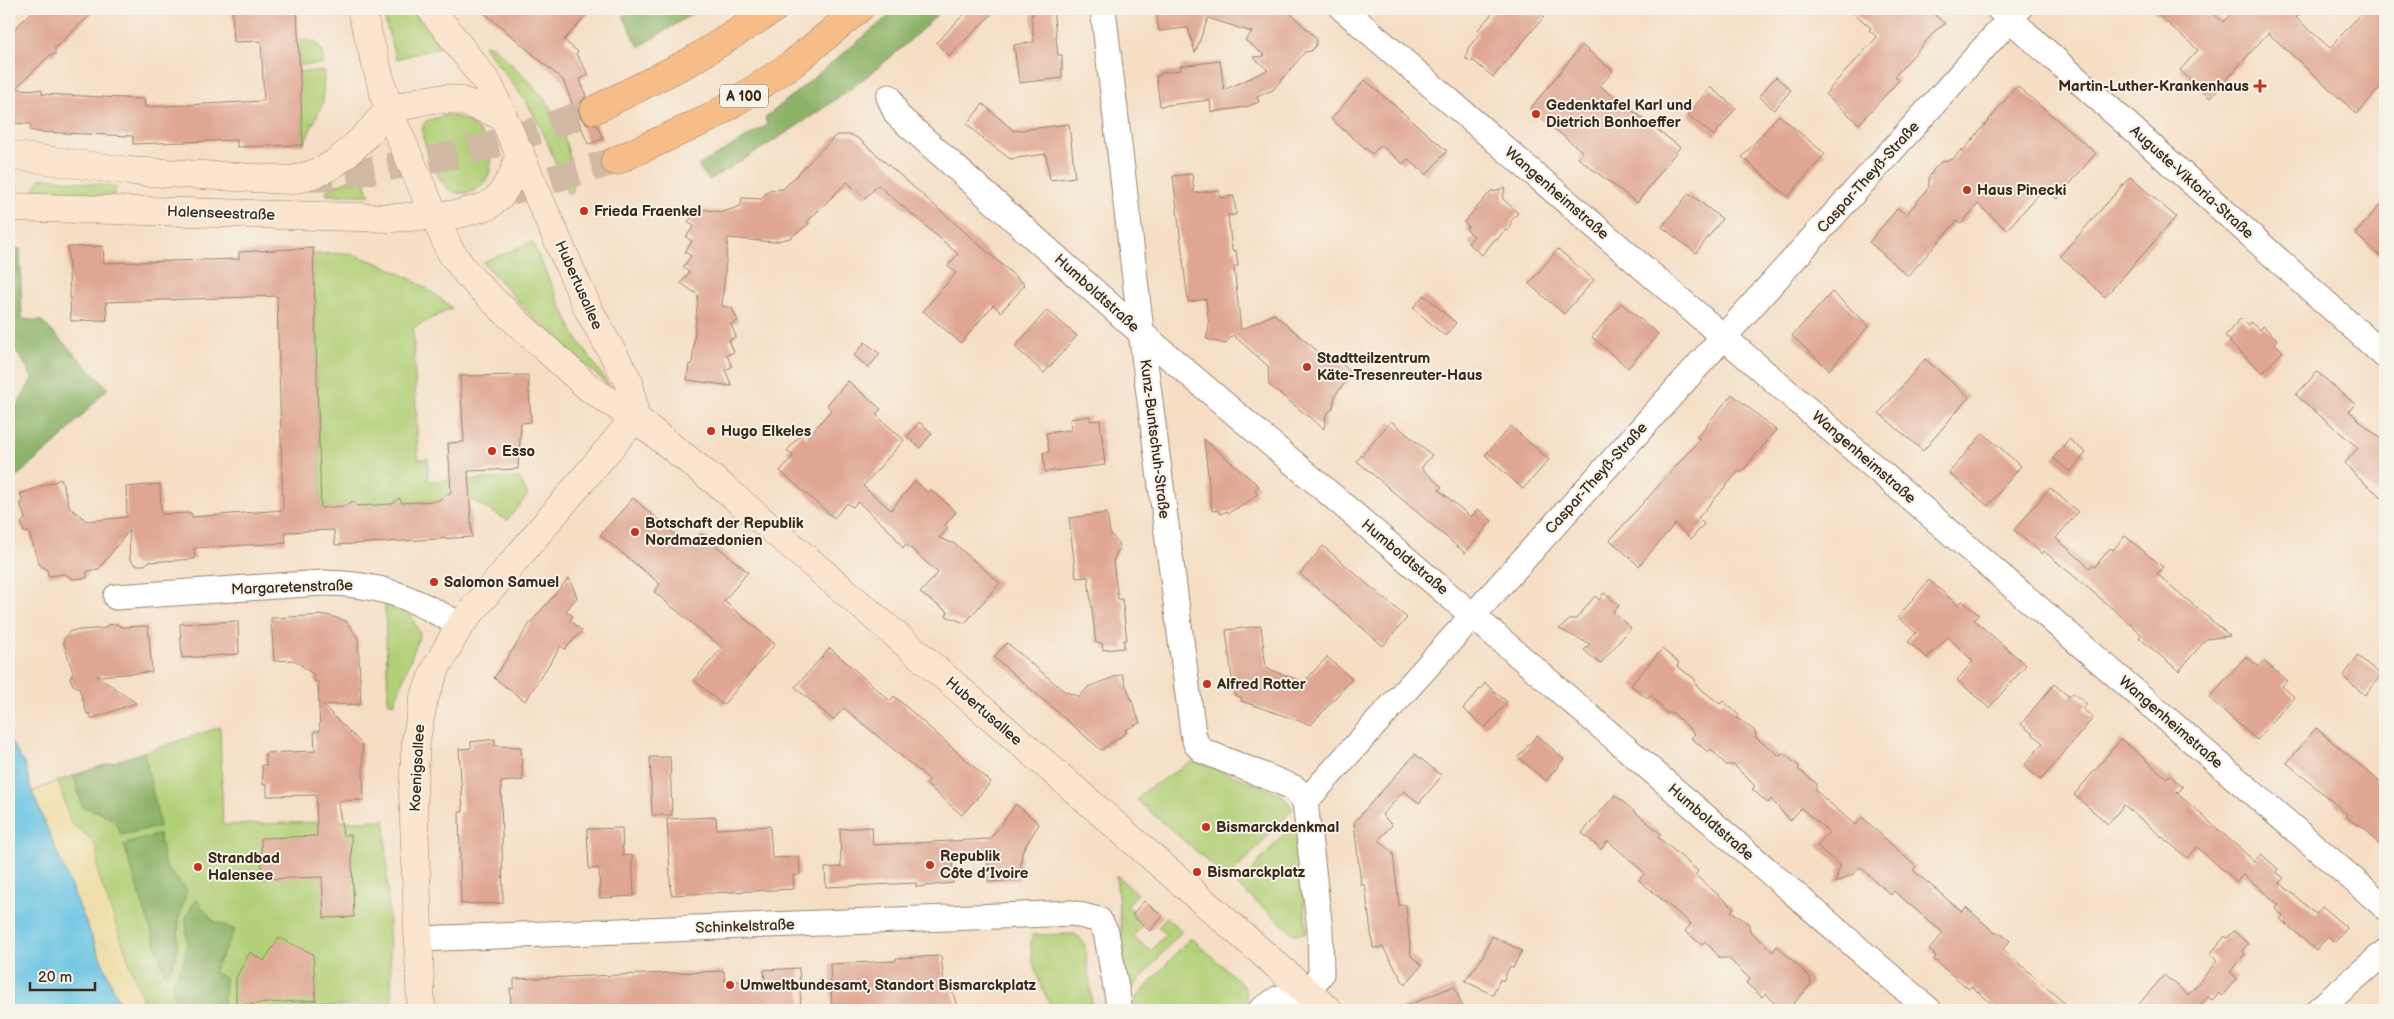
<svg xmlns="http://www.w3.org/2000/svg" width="2394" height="1019" viewBox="0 0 2394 1019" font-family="'Balsamiq Sans',sans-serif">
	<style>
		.green { fill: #b1cf76; stroke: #767c4a }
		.forest { fill: #8cb267; stroke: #646e42 }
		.sand { fill: #eeda9e; stroke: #94825e }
		.water { fill: #65c2e3; stroke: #507680 }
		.building { fill: #dfa691 }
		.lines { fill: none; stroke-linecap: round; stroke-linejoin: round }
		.motorway-tunnel { stroke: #d0baa3; stroke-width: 28; stroke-dasharray: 28 14; stroke-linecap: butt }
		.minor-casing { stroke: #988471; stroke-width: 27 }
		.secondary-casing { stroke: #988471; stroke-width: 29 }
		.motorway-casing { stroke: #988471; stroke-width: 29 }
		.minor { stroke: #fff; stroke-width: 25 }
		.secondary { stroke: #fce5cf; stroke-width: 28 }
		.motorway { stroke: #f7bd88; stroke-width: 28 }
		.poi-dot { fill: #c8321e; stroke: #f7f3e8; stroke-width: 2 }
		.labels { text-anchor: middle; stroke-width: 4; stroke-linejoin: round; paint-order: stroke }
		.shield { fill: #f7f3e8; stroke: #73665b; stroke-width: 1 }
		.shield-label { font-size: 14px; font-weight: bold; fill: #3b2a1e }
		.poi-label { font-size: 15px; font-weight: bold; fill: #3b2a1e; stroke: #f7f3e8; text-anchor: start }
		.street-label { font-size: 15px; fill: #3b2a1e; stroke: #f7f3e8 }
	</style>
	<rect width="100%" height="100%" fill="#f7f3e8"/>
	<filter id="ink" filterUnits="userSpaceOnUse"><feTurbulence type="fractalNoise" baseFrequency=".02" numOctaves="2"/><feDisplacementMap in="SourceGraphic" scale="10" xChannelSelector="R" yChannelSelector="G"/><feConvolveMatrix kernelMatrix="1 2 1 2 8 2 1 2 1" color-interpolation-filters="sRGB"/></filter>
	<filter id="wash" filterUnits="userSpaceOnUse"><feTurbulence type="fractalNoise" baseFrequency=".0096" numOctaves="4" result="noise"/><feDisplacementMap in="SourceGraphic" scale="20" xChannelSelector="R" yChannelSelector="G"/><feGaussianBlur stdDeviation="1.12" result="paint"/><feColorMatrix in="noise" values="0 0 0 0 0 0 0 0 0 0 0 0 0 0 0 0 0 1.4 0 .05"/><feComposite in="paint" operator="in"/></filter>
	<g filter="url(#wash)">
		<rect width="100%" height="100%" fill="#f5dec4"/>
		<g class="green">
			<polygon points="382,9 411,9 441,47 396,59"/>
			<polygon points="298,40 316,42 323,52 323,64 299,65"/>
			<path d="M 488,45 L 492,46 C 544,94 570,117 573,192 L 568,194 L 544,134 L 527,103 L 484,46 Z"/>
			<polygon points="324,71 323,103 303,145 299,72"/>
			<path d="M 446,115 C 474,116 499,146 489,174 C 482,192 461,200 446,187 C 438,180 435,169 432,160 C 427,148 417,133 426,121 Z"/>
			<polygon points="362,174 370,195 327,195 326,190"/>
			<polygon points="50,178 116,187 115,195 36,194 33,190 40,179"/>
			<polygon points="532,242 574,334 610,387 531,316 483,262"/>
			<path d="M 344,253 C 381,260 423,283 452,308 L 413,328 L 418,459 L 428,459 L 428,481 L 519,478 L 528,495 L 507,520 L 470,499 L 448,500 L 445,496 L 437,501 L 402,503 L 399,499 L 392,504 L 321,510 L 313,254 Z"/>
			<polygon points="385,605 410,614 420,634 394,704 388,702"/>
			<polygon points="220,727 223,825 385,820 392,1004 228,1010 9,1010 9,802 58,781"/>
			<polygon points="1191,762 1197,762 1281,794 1293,809 1228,879 1137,800 1146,790"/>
			<polygon points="1293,826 1297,830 1307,933 1294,934 1238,886 1290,827"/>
			<polygon points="1116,875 1137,894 1127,906 1134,912 1132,915 1143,925 1133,936 1151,951 1166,934 1158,927 1166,917 1182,931 1127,994"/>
			<path d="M 1074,934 L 1080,938 L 1085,945 L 1092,1003 L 1084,1010 L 1053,1010 C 1042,989 1027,959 1032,935 Z"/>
			<polygon points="1189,939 1194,940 1244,986 1248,1002 1243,1010 1131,1010 1131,1004"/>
		</g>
		<g class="forest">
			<polygon points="634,9 700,9 639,47 623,16"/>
			<path d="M 897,9 L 943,9 C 873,80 794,130 709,180 L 698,166 L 767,125 L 765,118 Z"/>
			<polygon points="9,249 20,249 22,319 42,321 108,388 59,440 9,483 9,416 23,396 32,378 23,361 9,343"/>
			<path d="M 144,752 L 160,826 L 121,835 C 115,815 101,813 82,807 L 74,775 Z"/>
			<polygon points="159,834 165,866 187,890 179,917 177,955 166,977 124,845"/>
			<polygon points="196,899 212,920 235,930 213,972 225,978 223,1010 176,1010 172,983 185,958 187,939 186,917"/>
		</g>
		<polygon class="sand" points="58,781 71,824 88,836 97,849 98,874 146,1010 122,1010 32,792"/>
		<polygon class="water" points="9,739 25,765 32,792 122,1010 9,1010"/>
		<g id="blocks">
			<g class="building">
				<polygon points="35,9 97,9 55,48 55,55 50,55 15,89 42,90 42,94 144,99 145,107 264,101 261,41 234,42 232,9 297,9 303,145 237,147 237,140 133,144 133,136 39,132 30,130 31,124 9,123 9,34"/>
				<polygon points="480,9 592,9 564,40 578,52 576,54 589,75 580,79 586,96 581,102 578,109 580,117 586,123 597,125 603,139 588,144 563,80"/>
				<polygon points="969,9 997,9 949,56 936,43"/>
				<polygon points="1033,9 1053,9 1058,55 1062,55 1062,78 1019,83 1014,45 1034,42 1031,15 1033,15"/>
				<polygon points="1156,9 1286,9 1316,38 1316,45 1311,51 1305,52 1273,90 1257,96 1259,102 1246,107 1211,112 1210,100 1160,106 1156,76 1160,76 1160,73 1181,70 1180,66 1220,61 1224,90 1268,70 1253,57 1265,56 1245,40 1252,32 1208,18 1195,53 1188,28 1159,31"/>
				<polygon points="1496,9 1534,9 1544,17 1493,77 1475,62 1466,59 1468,48 1479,35 1476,32"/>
				<polygon points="1849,9 1928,9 1945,24 1936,30 1895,76 1899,80 1859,124 1825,94 1877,37 1869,30 1871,28"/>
				<polygon points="2152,9 2209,9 2223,22 2235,9 2304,9 2296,18 2330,48 2365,9 2385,9 2385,82 2357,114 2268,33 2210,98 2180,70 2198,50"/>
				<polygon points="1582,45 1613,71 1600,86 1680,147 1637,203 1578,158 1583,152 1530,109"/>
				<polygon points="1776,77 1791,90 1774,110 1759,96"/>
				<polygon points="1365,80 1447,151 1426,175 1408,159 1403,164 1381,145 1372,154 1331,119"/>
				<polygon points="2017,86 2096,153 2057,199 2044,188 2007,230 1978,204 1961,224 1957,221 1908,276 1869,242 1898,208 1906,215 1929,187 1929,177 1934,169 1941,162 1953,159 1962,149 1963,151"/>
				<polygon points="1710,87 1736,108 1714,136 1688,115"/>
				<polygon points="983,104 1014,131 1069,124 1075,177 1050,180 1046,154 1010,159 980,136 967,124"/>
				<polygon points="1779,115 1825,154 1788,197 1742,157"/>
				<polygon points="836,135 852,135 859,139 1025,285 1001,312 993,305 961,343 923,311 956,273 948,266 958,254 878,185 865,198 847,182 807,222 809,224 790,238 773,242 728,238 722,306 732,308 738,321 731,324 736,337 729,340 734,352 727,355 732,367 725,370 732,386 687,380 689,364 692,365 698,295 681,283 689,272 683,267 691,256 685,252 692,241 686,237 694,226 688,222 698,209 723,212 741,206 742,198 761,199 769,190 783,189"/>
				<polygon points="1192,174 1194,193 1219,190 1220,198 1234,196 1236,215 1228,215 1232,251 1236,250 1238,266 1234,267 1241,330 1274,314 1329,361 1333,356 1353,374 1335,395 1333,408 1326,415 1324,429 1269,385 1268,366 1233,335 1225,344 1206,339 1209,328 1206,299 1188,302 1173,176"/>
				<polygon points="2130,177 2176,217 2105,297 2060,256"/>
				<polygon points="1505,187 1503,199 1518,213 1511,221 1509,230 1504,231 1497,240 1495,239 1482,255 1468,243 1474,236 1466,229 1468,226 1464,222 1492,190 1494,192"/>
				<polygon points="1689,193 1722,219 1696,253 1662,227"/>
				<polygon points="2385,199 2385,260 2355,234"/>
				<polygon points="103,246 104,263 239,259 239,252 313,248 321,508 345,506 353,501 357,506 392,504 399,498 402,503 437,501 451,492 448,443 464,442 460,376 528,375 531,422 521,423 518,469 468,471 472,537 335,545 334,530 285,532 286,543 194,548 195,559 148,562 145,565 136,565 130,560 129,530 99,569 87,571 87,578 73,579 65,574 48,576 47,570 39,564 29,533 24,532 21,523 25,519 20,503 23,502 20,494 61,479 70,508 87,521 127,517 126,487 160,484 161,514 191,513 192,517 283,510 277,296 106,302 107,320 71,321 68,247"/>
				<polygon points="1558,249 1594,280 1564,314 1529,284"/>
				<polygon points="1832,292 1869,326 1829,370 1792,336"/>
				<polygon points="1424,295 1456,323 1445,336 1413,308"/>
				<polygon points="1621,303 1658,334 1628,368 1592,337"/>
				<polygon points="1047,310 1077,336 1044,373 1015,347"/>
				<polygon points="2241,318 2248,325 2250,322 2260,330 2263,326 2277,339 2274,343 2283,351 2263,373 2230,343 2231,341 2225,336"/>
				<polygon points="865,342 880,354 868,368 854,355"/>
				<polygon points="1925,359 1969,397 1923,451 1879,413"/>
				<polygon points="2317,372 2355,404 2349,411 2385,443 2385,500 2356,476 2345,463 2358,448 2296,395"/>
				<polygon points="848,381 881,409 876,415 904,440 863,486 891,510 915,481 928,493 930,489 956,512 945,525 948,528 939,538 955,544 1000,583 965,623 946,616 948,612 920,593 938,573 906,544 903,548 892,533 858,502 853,507 847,503 834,518 780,471 793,456 787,451 802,433 807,438 831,410 827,405"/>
				<polygon points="1732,394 1776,430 1741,473 1739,471 1698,518 1704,524 1691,539 1675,524 1639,566 1610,540 1700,439 1697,437"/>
				<polygon points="1090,416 1090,421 1100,420 1105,465 1045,472 1043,453 1049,452 1046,433 1071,430 1070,419"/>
				<polygon points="1391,421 1432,455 1421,468 1442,487 1439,490 1471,517 1478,509 1492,521 1465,553 1357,461"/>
				<polygon points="919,422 932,433 920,448 907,437"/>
				<polygon points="1511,426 1549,460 1523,489 1485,455"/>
				<polygon points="1983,433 2021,466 1988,506 1949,473"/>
				<polygon points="1204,439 1259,486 1254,491 1258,494 1245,504 1228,513 1227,511 1220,514 1218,510 1212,511"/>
				<polygon points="2069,439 2086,453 2070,472 2053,458"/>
				<polygon points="2050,488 2078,512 2056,538 2090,568 2093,565 2095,567 2110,548 2113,550 2125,536 2163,567 2157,574 2230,636 2206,639 2179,671 2139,638 2141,634 2113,609 2044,551 2042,554 2014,530"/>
				<polygon points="633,498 690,548 702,534 748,572 724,601 775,644 723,705 694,680 722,648 654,592 660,584 600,535"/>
				<polygon points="1107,513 1110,533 1118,543 1119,549 1113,561 1118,599 1122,599 1127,640 1124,640 1124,648 1103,650 1102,643 1096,643 1088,577 1076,578 1069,518"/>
				<polygon points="1323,546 1407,618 1383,646 1300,574"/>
				<polygon points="569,578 577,597 566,611 573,616 570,620 582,631 565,649 561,646 525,701 494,678 531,622"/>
				<polygon points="1929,580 1958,605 1962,601 1979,615 1974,620 2026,665 1989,708 1957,680 1973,661 1948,637 1927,658 1908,642 1916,633 1898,617"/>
				<polygon points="1604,593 1619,605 1613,612 1631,628 1600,664 1584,650 1590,644 1559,629 1571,619 1576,619 1595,596 1599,600"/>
				<polygon points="327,615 346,621 358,638 361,704 323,705 362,744 364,800 338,801 343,835 351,835 354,917 324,918 322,877 262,879 261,838 317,836 316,795 267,796 267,784 263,785 262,765 266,765 265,753 315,751 314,731 320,731 318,682 314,682 314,675 294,660 274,661 271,618"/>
				<polygon points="238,621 239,654 182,658 180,624"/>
				<polygon points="117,624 121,627 148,626 152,672 97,676 136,703 91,719 89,713 87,714 79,688 73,685 70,678 73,673 63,640 70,631 105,628 107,625"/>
				<polygon points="1261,626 1266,668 1304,682 1327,657 1352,679 1311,725 1241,701 1242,698 1234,695 1226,630"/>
				<polygon points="1007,643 1064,691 1079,697 1088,687 1122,674 1140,723 1125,730 1127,732 1101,750 994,657"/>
				<polygon points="830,648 890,701 894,696 991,782 962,815 926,784 930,780 844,708 833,720 795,687"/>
				<polygon points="1662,649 1679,663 1677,666 1695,679 1696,685 1720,704 1723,701 1739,715 1737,718 1755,731 1756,738 1780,756 1783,753 1800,767 1798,769 1816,783 1816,791 1855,825 1862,817 1916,867 1913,870 1962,912 1966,907 1995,933 2000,933 2010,941 2003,949 2072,1010 1999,1010 1971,986 1969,989 1934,960 1936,956 1929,950 1943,933 1894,891 1891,895 1860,867 1855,873 1835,883 1840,866 1817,846 1829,832 1801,808 1790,821 1771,799 1768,803 1752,789 1755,786 1734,765 1726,765 1711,749 1708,752 1691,738 1695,734 1673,713 1666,713 1651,695 1648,699 1631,685"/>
				<polygon points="2246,656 2259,667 2264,661 2287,681 2282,686 2294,697 2257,740 2209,698"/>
				<polygon points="2358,656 2381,675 2365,695 2343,677"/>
				<polygon points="1485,683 1507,702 1485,728 1463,709"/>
				<polygon points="2054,684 2069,697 2073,693 2087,704 2083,709 2093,718 2041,780 2024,766 2043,743 2021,724"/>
				<polygon points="2316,728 2385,786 2385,852 2364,827 2354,823 2346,816 2347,814 2287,763"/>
				<polygon points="1537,735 1564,759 1546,781 1518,757"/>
				<polygon points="495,739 495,746 521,747 523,780 501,782 503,903 461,904 459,812 463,812 459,749 471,748 471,742"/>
				<polygon points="2121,739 2167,778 2169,775 2183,787 2177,793 2254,861 2261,854 2278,869 2276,872 2284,878 2280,883 2316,914 2322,907 2347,928 2335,942 2328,936 2316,950 2280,919 2283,916 2275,909 2279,905 2243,874 2237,882 2197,847 2187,858 2124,805 2108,824 2074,795"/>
				<polygon points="1415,754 1442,776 1419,803 1404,791 1382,815 1392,825 1379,840 1393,853 1399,905 1406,905 1411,956 1422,965 1405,985 1383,947 1373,948 1365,885 1361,885 1354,822"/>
				<polygon points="650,757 670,757 672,815 652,815"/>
				<polygon points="1615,795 1661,834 1658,837 1698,871 1695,875 1734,908 1731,911 1749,924 1750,931 1773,952 1777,946 1810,977 1811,984 1788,1010 1780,1010 1766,993 1762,997 1746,983 1750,979 1728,958 1720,958 1705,941 1702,945 1685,931 1691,924 1639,880 1645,873 1608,841 1601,849 1582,833"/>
				<polygon points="1016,804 1039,824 1022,852 1019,880 988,882 988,857 952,860 953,883 916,887 916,883 826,887 825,868 841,867 840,829 872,827 873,845 990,839"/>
				<polygon points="716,817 717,829 770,826 772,858 799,857 800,875 793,875 794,889 671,895 667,819"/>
				<polygon points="622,828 623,856 632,855 634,896 600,898 599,868 589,869 587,829"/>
				<polygon points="1144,901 1163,916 1150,931 1132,915"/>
				<polygon points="2234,931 2248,944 2242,951 2245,954 2230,972 2237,978 2222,996 2219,993 2212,1000 2208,997 2200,1006 2205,1010 2134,1010 2164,975 2188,995 2217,961 2210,954 2225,936 2227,938"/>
				<polygon points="1492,936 1522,951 1513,968 1510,966 1503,981 1500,979 1493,995 1465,981 1481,960"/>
				<polygon points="279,938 313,954 316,1000 236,1005 236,978 250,952 264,961"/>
				<polygon points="941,956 945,992 952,990 958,1010 832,1010 830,964 896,961 896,958"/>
				<polygon points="799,968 801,1010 515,1010 515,1006 511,1006 510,988 514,988 514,979 724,971 725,982 765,981 764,970"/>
				<polygon points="1454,986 1464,1010 1397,1010"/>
			</g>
		</g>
	</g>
	<g filter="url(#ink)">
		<use href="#blocks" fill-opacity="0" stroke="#988471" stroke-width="1"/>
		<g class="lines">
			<g class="motorway-tunnel">
				<polyline points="305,178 333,177 465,153 539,130 594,110"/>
				<polyline points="511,191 615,161"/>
			</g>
			<g class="minor-casing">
				<g id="minor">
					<polyline points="1103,9 1144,355 1193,733 1196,744 1203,751 1295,788 1305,802 1320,930 1321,974 1308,993 1303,1010"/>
					<polyline points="1343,9 2385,907"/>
					<polyline points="1999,9 2385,356"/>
					<polyline points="889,97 897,115 1141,333 1472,615 1929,1010"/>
					<path d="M 116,597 L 322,583 C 380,583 411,597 460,625"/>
					<polyline points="1305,802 2019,9"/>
					<polyline points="419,939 1072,913 1099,920 1106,932 1120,1010"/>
					<polyline points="1261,1010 1279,998 1308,993"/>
					<polyline points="2318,1010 2385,952"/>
				</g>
			</g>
			<g class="secondary-casing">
				<g id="secondary">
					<polyline points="361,9 389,112 450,251 467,274 495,302 589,388 635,418 725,489 959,689 1328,1010"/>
					<polyline points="431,9 489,85 589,311 629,382 635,418"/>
					<path d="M 9,155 L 129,171 L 291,180 C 332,171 342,159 370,131 C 376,125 382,116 389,112 C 395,108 404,106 411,104 C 448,92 468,102 502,116"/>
					<polyline points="9,207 391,218 459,214 488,206 501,195 513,175 520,152"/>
					<polyline points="421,1010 413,792 416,740 424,698 437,666 460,625 635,418"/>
				</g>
			</g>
			<g class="motorway-casing">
				<g id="motorway">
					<polyline points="594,110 691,61 774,9"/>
					<polyline points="615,161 712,117 791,65 859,9"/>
				</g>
			</g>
			<use href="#minor" class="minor"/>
			<use href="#secondary" class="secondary"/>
			<use href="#motorway" class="motorway"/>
		</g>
	</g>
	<g class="poi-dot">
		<path d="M2257.5 78.5h5v5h5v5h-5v5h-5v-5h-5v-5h5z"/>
		<circle cx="1536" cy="114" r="5"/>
		<circle cx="1967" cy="190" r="5"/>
		<circle cx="584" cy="211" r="5"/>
		<circle cx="1307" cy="367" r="5"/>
		<circle cx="711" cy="431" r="5"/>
		<circle cx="492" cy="451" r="5"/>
		<circle cx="635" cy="532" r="5"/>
		<circle cx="434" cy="582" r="5"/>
		<circle cx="1207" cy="684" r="5"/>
		<circle cx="1206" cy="827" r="5"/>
		<circle cx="930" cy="865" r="5"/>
		<circle cx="198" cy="867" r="5"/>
		<circle cx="1197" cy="872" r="5"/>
		<circle cx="730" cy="985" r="5"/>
	</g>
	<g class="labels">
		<rect class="shield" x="720" y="84.5" width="48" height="23" rx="4"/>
		<g class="shield-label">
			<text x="744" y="101">A 100</text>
		</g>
		<g class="poi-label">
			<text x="2249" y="91" text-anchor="end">Martin-Luther-Krankenhaus</text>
			<text x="1546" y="110">Gedenktafel Karl und<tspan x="1546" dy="17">Dietrich Bonhoeffer</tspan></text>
			<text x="1977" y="195">Haus Pinecki</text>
			<text x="594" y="216">Frieda Fraenkel</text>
			<text x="1317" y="363">Stadtteilzentrum<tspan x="1317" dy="17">Käte-Tresenreuter-Haus</tspan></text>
			<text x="721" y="436">Hugo Elkeles</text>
			<text x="502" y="456">Esso</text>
			<text x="645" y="528">Botschaft der Republik<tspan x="645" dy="17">Nordmazedonien</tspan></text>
			<text x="444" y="587">Salomon Samuel</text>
			<text x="1217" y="689">Alfred Rotter</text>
			<text x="1216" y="832">Bismarckdenkmal</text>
			<text x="940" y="861">Republik<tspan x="940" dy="17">Côte d’Ivoire</tspan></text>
			<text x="208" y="863">Strandbad<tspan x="208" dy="17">Halensee</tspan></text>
			<text x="1207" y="877">Bismarckplatz</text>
			<text x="740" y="990">Umweltbundesamt, Standort Bismarckplatz</text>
		</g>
		<g class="street-label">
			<text transform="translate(1868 177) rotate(-48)" y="5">Caspar-Theyß-Straße</text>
			<text transform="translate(2192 182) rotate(42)" y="5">Auguste-Viktoria-Straße</text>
			<text transform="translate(1557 193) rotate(41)" y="5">Wangenheimstraße</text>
			<text transform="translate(221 213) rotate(2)" y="5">Halenseestraße</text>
			<text transform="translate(579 285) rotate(66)" y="5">Hubertusallee</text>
			<text transform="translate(1097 293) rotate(42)" y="5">Humboldtstraße</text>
			<text transform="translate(1155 439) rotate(83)" y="5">Kunz-Buntschuh-Straße</text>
			<text transform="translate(1864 457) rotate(41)" y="5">Wangenheimstraße</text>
			<text transform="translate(1596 478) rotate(-48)" y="5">Caspar-Theyß-Straße</text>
			<text transform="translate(1405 557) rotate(40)" y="5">Humboldtstraße</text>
			<text transform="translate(292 587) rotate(-2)" y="5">Margaretenstraße</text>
			<text transform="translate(984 711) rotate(41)" y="5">Hubertusallee</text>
			<text transform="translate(2171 722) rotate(41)" y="5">Wangenheimstraße</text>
			<text transform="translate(417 768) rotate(-87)" y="5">Koenigsallee</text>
			<text transform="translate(1711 822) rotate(41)" y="5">Humboldtstraße</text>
			<text transform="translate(745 926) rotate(-2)" y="5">Schinkelstraße</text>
		</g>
	</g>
	<rect width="2394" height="1019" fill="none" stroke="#f7f3e8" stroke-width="30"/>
	<path d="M30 982v8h65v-8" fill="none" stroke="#3b2a1e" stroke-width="2.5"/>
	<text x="38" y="982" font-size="15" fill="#3b2a1e" stroke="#f7f3e8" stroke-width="4" paint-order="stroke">20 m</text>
</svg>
